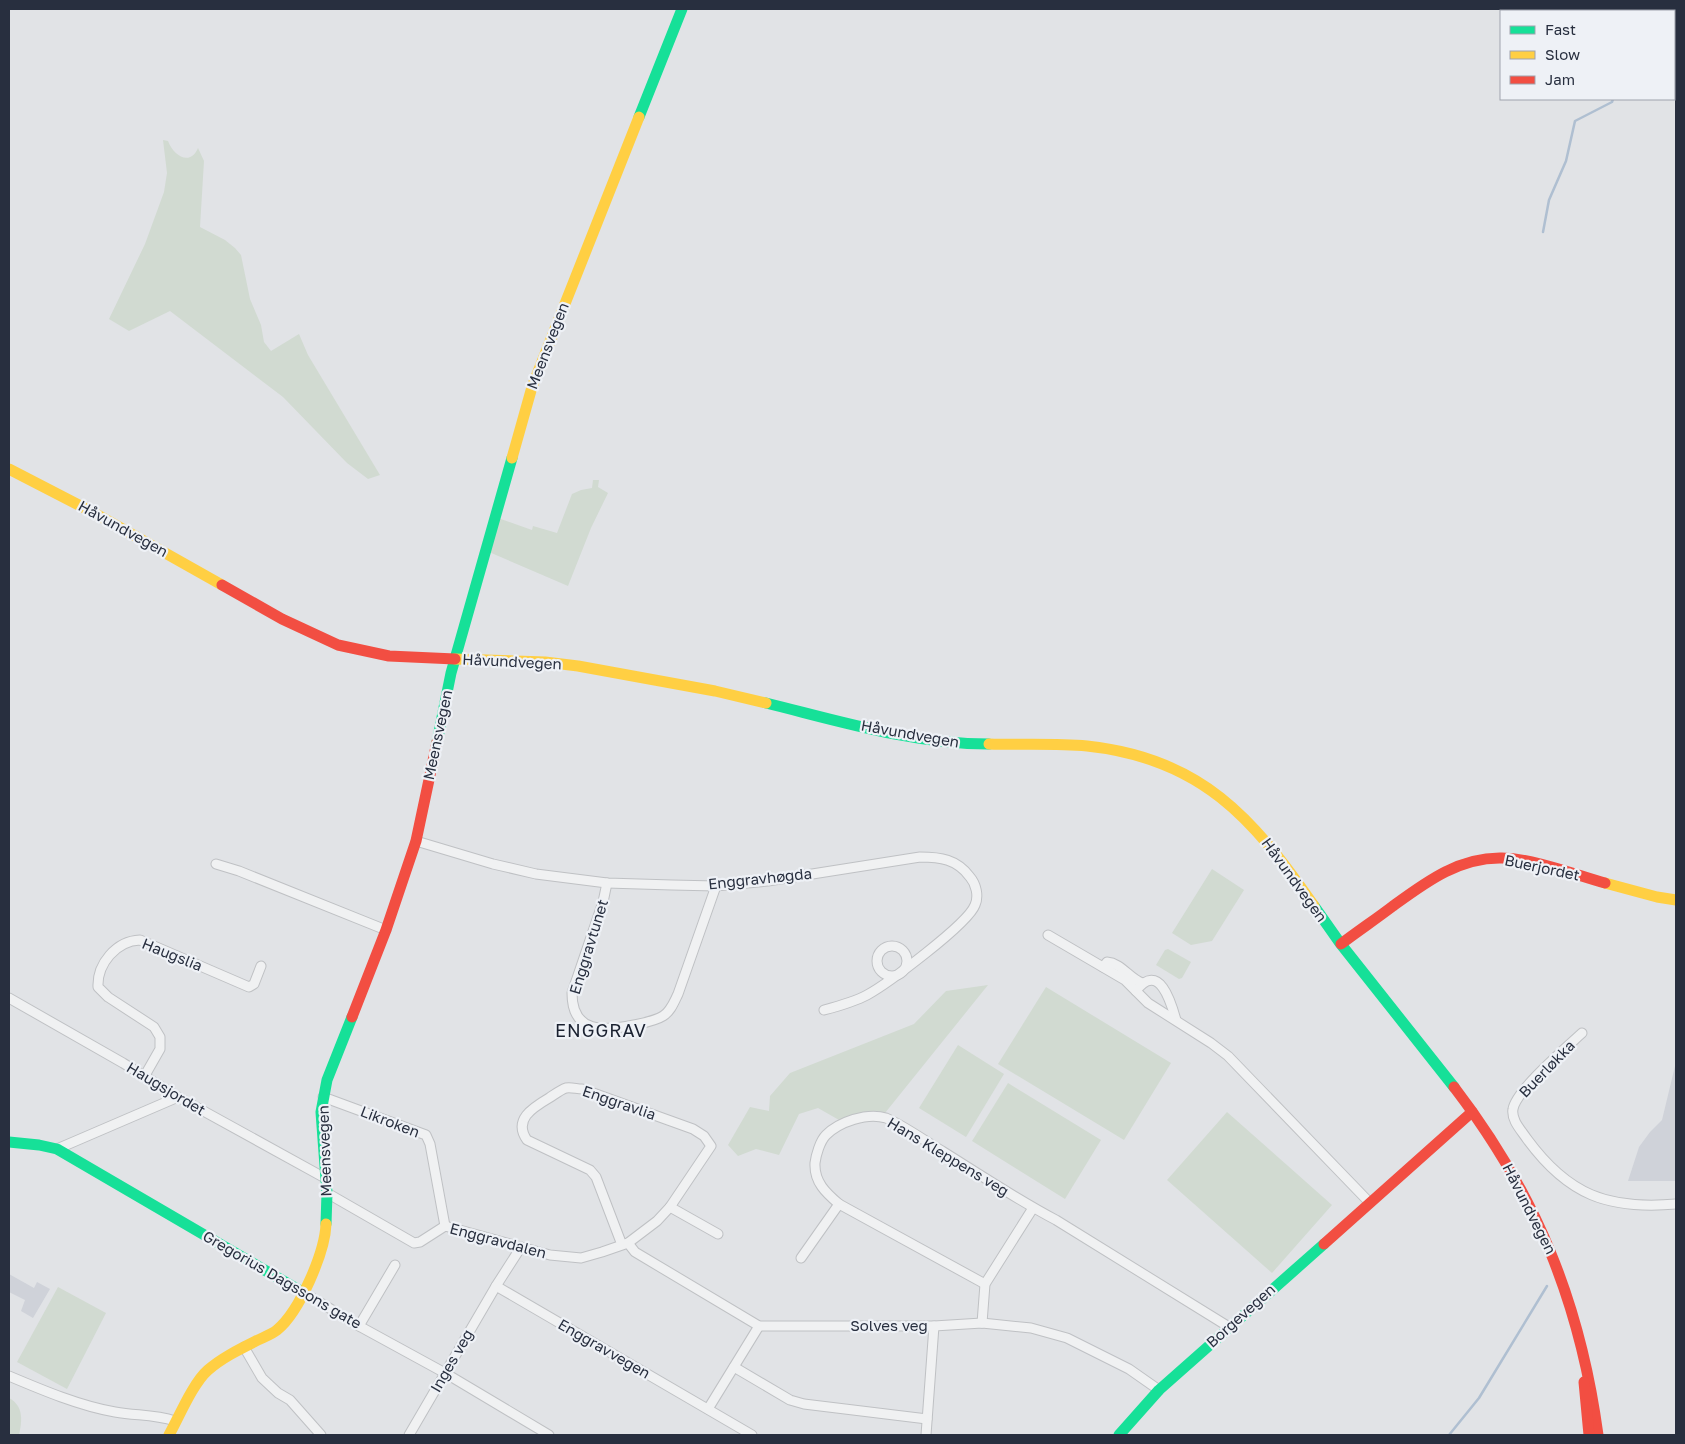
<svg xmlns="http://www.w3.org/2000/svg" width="1685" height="1444" viewBox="0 0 1685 1444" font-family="'Golos Text',sans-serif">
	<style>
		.built { fill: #cfd2d9 }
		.green { fill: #d1dad1 }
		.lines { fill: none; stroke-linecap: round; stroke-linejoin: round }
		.stream { stroke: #afbfd1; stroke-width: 2.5 }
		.street-casing { stroke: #bfc1c4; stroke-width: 11 }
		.street { stroke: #f0f1f2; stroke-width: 9 }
		.fast { stroke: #16e098; stroke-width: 11 }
		.slow { stroke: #ffcf43; stroke-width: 11 }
		.jam { stroke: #f24e42; stroke-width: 11 }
		.labels { text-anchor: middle; stroke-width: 4.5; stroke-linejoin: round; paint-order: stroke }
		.street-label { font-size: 15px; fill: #282f3f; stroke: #eef1f6 }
		.quarter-label { font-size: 18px; letter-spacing: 1px; fill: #1a2130; stroke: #eef1f6 }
	</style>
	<rect width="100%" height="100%" fill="#e1e3e6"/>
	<g class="built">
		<polygon points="1675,1066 1676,1068 1676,1181 1628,1181 1639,1147 1650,1132 1662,1120"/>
		<polygon points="9,1274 34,1288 37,1282 50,1289 33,1318 21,1311 25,1300 9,1292"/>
	</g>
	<g class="green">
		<path d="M 163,140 L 168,141 C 173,155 190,167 198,148 L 204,161 L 200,227 L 225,240 L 235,248 L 241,255 L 250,299 L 261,325 L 264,342 L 271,351 L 299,334 L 308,355 L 380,475 L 368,479 L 347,463 L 283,397 L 170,311 L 129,331 L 109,319 L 145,244 L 164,192 L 167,173 Z"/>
		<polygon points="593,480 599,480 598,487 608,493 591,528 568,586 489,552 498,518 532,530 533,526 557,533 572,494 581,490 592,488"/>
		<polygon points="1212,869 1244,890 1212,941 1191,945 1172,933"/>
		<polygon points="1168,949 1191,962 1182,978 1179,979 1156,965 1165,950"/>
		<polygon points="988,985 881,1118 861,1114 839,1120 818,1108 799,1114 779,1155 756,1149 738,1156 728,1145 750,1107 769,1111 770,1096 790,1073 914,1024 946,991"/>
		<polygon points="1046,987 1171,1063 1124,1140 998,1064"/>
		<polygon points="958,1045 1004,1074 966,1137 919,1108"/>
		<polygon points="1008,1083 1101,1140 1065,1199 972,1141"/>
		<polygon points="1227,1112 1332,1205 1272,1273 1167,1180"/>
		<polygon points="58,1287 106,1313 67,1389 17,1362"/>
		<path d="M 9,1398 C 24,1406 22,1421 19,1435 L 9,1435 Z"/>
	</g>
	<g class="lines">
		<g class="stream">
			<polyline points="1598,9 1599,11"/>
			<polyline points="1543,232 1549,200 1566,161 1575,121 1612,102 1613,99"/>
			<polyline points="1449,1435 1479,1398 1547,1286"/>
		</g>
		<g class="street-casing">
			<g id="street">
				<path d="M 416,841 L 493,864 L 536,874 L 607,883 L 672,885 L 716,886 L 768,881 L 920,857 C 940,857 957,859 970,877 C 976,884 979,896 975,905 C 968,924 887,984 867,995 C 854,1002 839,1006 824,1010"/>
				<polyline points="216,864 239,871 386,930"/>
				<path d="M 607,883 L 603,902 L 572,993 C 572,1034 604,1031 634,1025 C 643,1023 655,1021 663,1016 C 671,1011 674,1002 678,994 L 716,886"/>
				<polyline points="1048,935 1125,980 1148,1003 1211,1043 1228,1056 1369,1202"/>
				<circle cx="892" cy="961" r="15"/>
				<path d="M 1103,967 L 1107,962 C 1121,963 1129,978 1142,983"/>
				<path d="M 1136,991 C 1159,961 1171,1002 1176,1020"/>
				<polyline points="9,998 123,1063 178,1097 325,1178"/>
				<path d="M 1582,1033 C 1567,1047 1516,1090 1513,1109 C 1511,1120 1521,1130 1527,1139 C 1568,1195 1608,1210 1676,1204"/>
				<path d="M 144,1077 L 160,1049 L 160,1037 L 154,1027 L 108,997 L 98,987 C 97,964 116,941 140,940 L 249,987 L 254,984 L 261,966"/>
				<polyline points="323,1097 426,1135 430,1144 445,1226"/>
				<polyline points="57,1149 178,1097"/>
				<path d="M 327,1193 L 414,1243 L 420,1242 L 445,1226 L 550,1255 L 581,1258 L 602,1252 L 628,1243 L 657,1221 L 670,1207 L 711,1146 L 704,1136 L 693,1129 L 582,1089 C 577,1089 571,1087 566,1088 C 560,1090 554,1095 549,1098 C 532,1108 513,1120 527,1140 L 590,1170 L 596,1177 L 622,1245"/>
				<polyline points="670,1207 718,1234"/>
				<polyline points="628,1243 635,1252 759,1326 934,1326 982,1323 1031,1328 1067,1338 1129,1369 1159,1390"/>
				<polyline points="521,1247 496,1286 752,1435"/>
				<polyline points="801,1258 839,1204"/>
				<path d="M 985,1284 L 839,1204 C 826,1193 814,1182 815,1163 C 816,1155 820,1141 826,1135 C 839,1122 867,1112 886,1118 C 903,1125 925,1141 942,1151 C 979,1174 1016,1199 1056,1220 L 1229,1327"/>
				<polyline points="304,1293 359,1326 445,1373 549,1435"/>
				<polyline points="982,1323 985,1284 1033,1208"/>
				<polyline points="359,1326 395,1265"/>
				<polyline points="244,1347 262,1378 278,1393 290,1400 321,1435"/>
				<polyline points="734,1367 790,1400 804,1404 927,1419"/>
				<path d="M 9,1376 C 42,1390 80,1406 115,1412 C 137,1416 153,1414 175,1421"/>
				<polyline points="708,1409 759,1326"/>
				<polyline points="409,1435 496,1286"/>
				<polyline points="926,1435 934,1326"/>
			</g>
		</g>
		<use href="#street" class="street"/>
		<g class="fast">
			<polyline points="639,117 682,9"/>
			<path d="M 766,703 C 839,721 913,744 989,744"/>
			<polyline points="437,742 451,673 512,458"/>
			<polyline points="1314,906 1340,943 1454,1087"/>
			<polyline points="9,1142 39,1145 57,1149 304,1293"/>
			<polyline points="326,1224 327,1193 321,1112 327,1080 352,1017"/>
			<polyline points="1119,1435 1159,1390 1324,1244"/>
		</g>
		<g class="slow">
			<polyline points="512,458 532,387 639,117"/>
			<polyline points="9,469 96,514 222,585"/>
			<polyline points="455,659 545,662 578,666 715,691 766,703"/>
			<path d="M 989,744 C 1021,745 1055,743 1087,746 C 1201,758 1253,818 1314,906"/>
			<polyline points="1605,883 1657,897 1676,900"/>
			<path d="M 169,1435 C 179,1417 193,1383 208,1370 C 222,1358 238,1350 254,1342 C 261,1338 271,1335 277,1330 C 300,1311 325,1252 326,1224"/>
		</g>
		<g class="jam">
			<polyline points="222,585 282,619 338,645 389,656 455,659"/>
			<path d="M 1341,944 C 1358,931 1376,919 1393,906 C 1426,882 1459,857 1502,858 C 1535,859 1573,874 1605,883"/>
			<polyline points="352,1017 386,930 416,841 437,742"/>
			<path d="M 1454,1087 C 1536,1194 1580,1302 1598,1435"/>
			<polyline points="1324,1244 1472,1112"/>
			<polyline points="1584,1382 1589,1435"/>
		</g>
	</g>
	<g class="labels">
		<g class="street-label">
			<text transform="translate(548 346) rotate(-69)" y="5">Meensvegen</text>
			<text transform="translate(123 529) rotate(29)" y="5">Håvundvegen</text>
			<text transform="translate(512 662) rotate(3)" y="5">Håvundvegen</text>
			<text transform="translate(910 734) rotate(10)" y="5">Håvundvegen</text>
			<text transform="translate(438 735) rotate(-78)" y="5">Meensvegen</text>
			<text transform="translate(1542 868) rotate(12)" y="5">Buerjordet</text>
			<text transform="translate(760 879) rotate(-6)" y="5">Enggravhøgda</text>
			<text transform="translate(1294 880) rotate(54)" y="5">Håvundvegen</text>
			<text transform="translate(589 947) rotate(-73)" y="5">Enggravtunet</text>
			<text transform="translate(172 955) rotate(22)" y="5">Haugslia</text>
			<text transform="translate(1547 1069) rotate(-46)" y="5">Buerløkka</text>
			<text transform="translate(166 1089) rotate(31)" y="5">Haugsjordet</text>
			<text transform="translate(619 1103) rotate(19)" y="5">Enggravlia</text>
			<text transform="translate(390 1122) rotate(21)" y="5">Likroken</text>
			<text transform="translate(325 1151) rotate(-92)" y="5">Meensvegen</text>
			<text transform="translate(948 1157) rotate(31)" y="5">Hans Kleppens veg</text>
			<text transform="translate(1529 1209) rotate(63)" y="5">Håvundvegen</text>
			<text transform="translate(498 1241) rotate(15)" y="5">Enggravdalen</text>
			<text transform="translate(282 1280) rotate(30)" y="5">Gregorius Dagssons gate</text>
			<text transform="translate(1241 1316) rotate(-42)" y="5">Borgevegen</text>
			<text x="889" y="1331">Solves veg</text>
			<text transform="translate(604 1349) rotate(30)" y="5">Enggravvegen</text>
			<text transform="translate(452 1361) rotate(-60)" y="5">Inges veg</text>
		</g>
		<g class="quarter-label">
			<text x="601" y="1037">ENGGRAV</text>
		</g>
	</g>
	<rect width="1685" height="1444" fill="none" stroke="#282f3f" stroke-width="20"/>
	<rect x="1500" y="10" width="175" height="90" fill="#eef1f6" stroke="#9fa3ad"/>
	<rect x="1510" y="26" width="25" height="8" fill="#16e098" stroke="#9fa3ad"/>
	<text x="1545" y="35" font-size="15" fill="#282f3f">Fast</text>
	<rect x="1510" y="51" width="25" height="8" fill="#ffcf43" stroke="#9fa3ad"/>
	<text x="1545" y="60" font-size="15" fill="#282f3f">Slow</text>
	<rect x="1510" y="76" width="25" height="8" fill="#f24e42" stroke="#9fa3ad"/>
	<text x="1545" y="85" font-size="15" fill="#282f3f">Jam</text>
</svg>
